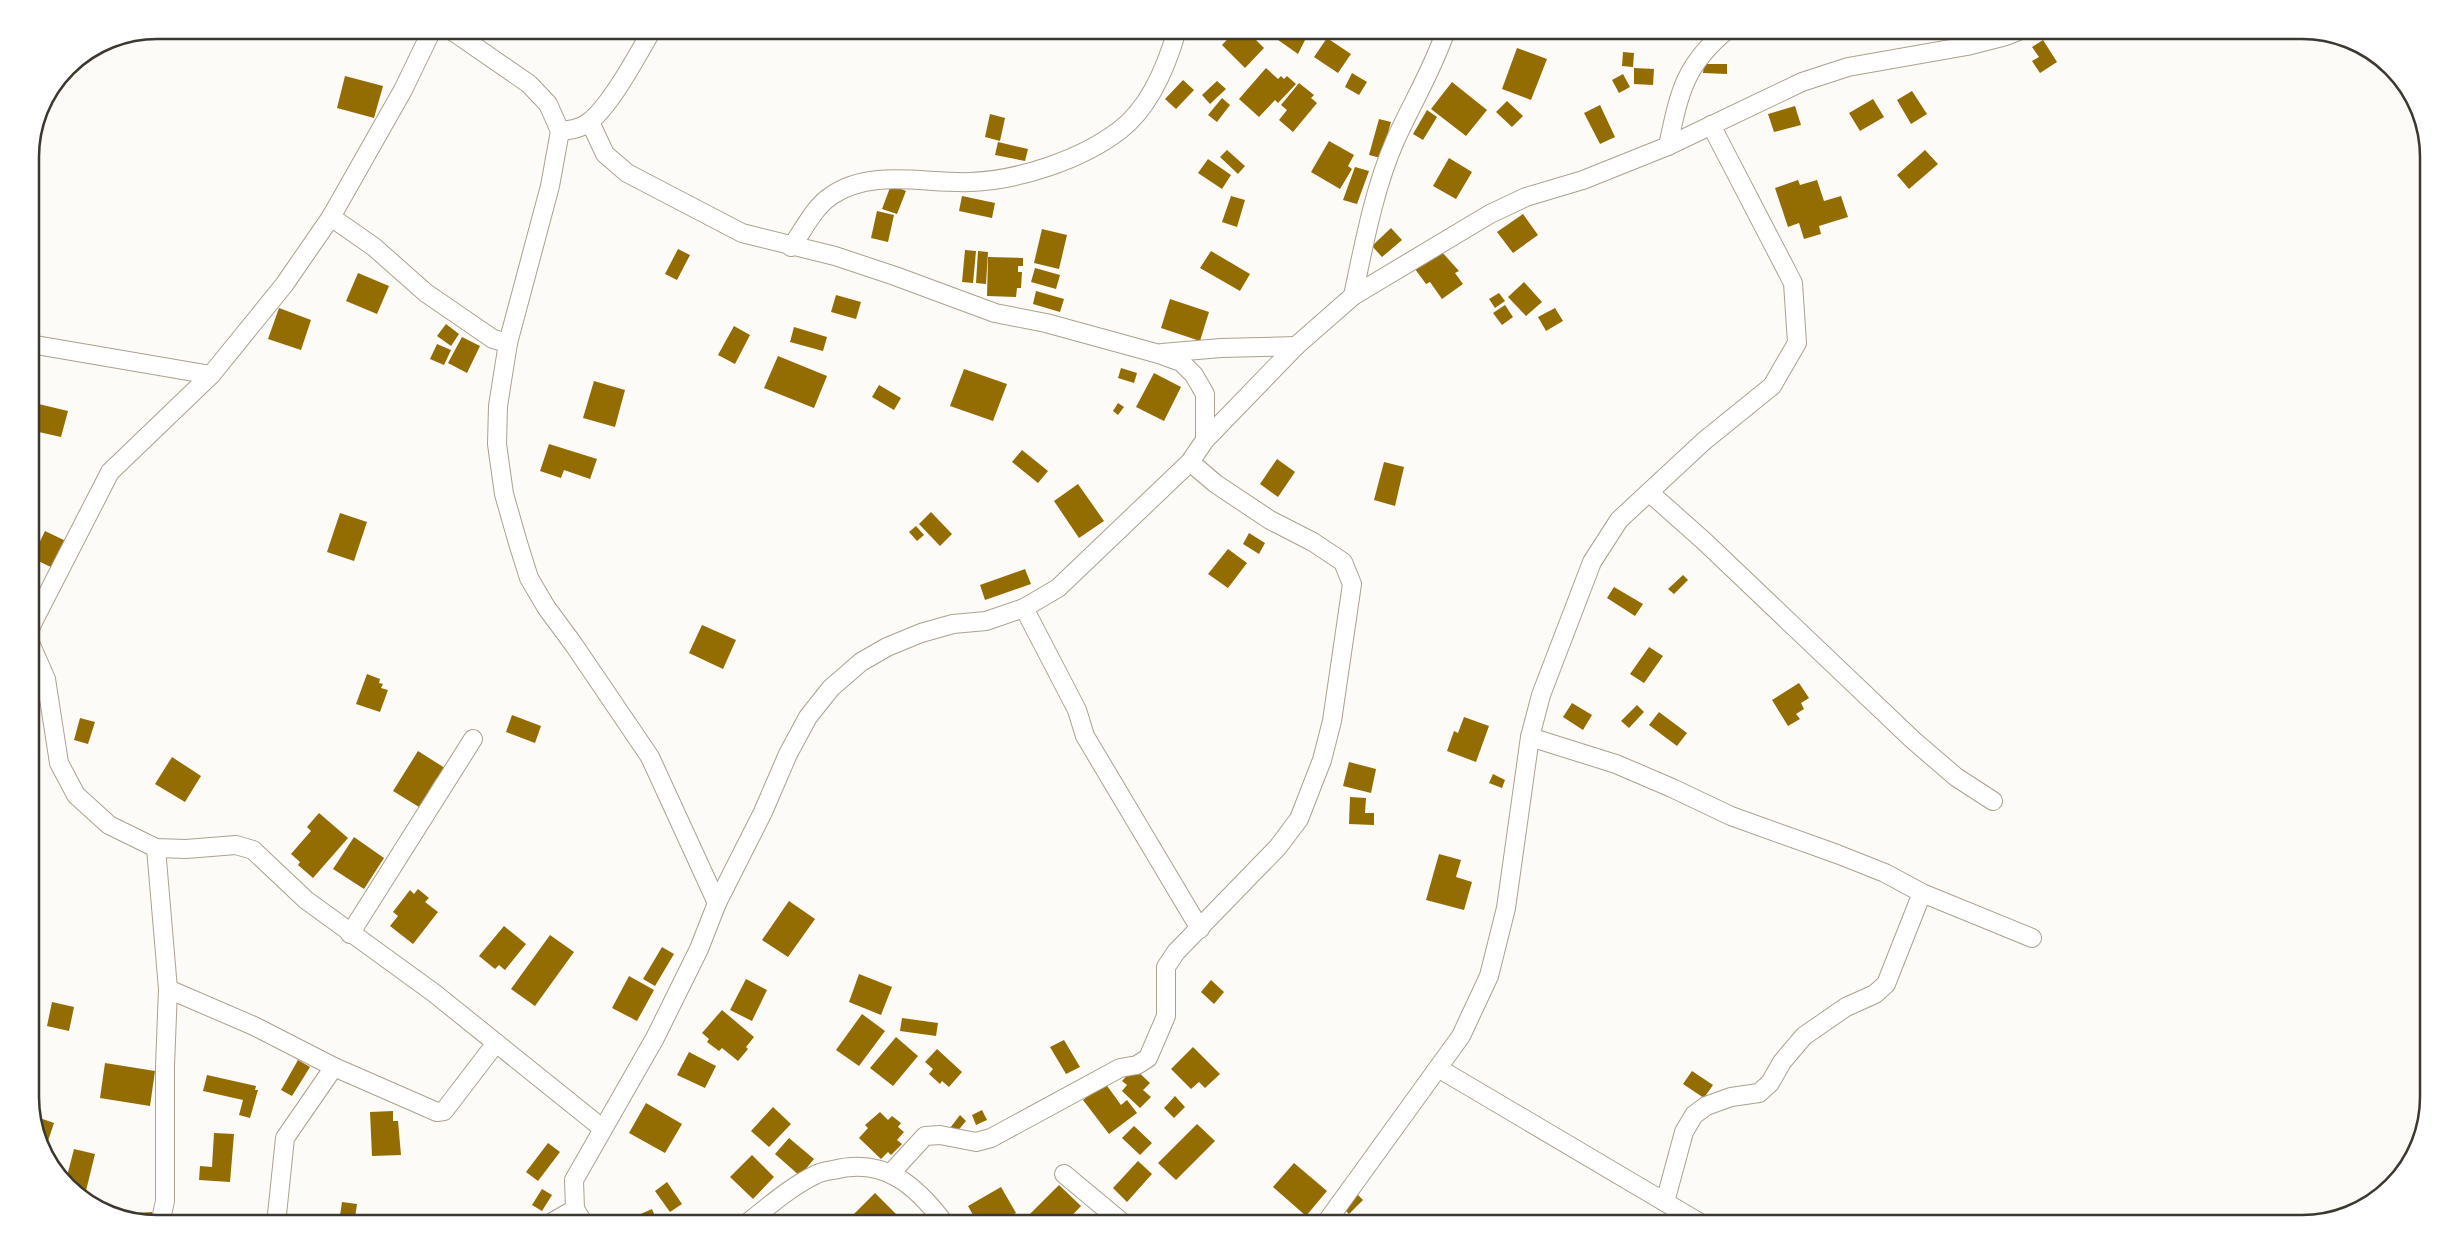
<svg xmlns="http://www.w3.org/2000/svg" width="2459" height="1254" viewBox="0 0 2459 1254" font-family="Montserrat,sans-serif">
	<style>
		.building { fill: #936d02 }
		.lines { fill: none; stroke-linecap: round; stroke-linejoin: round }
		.street-casing { stroke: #aba18e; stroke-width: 20 }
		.street { stroke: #fff; stroke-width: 18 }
		.rim { fill: none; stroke: #3c3830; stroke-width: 2.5 }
	</style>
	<rect width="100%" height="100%" fill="#fdfbf7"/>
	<g class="building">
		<polygon points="380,30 405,30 405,35 380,37"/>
		<polygon points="1236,30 1246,30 1264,48 1245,68 1222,45"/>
		<polygon points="1269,30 1310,30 1298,54 1267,32"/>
		<polygon points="1824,30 1842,30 1842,34"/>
		<polygon points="1327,38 1351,54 1338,73 1314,57"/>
		<polygon points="2043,40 2057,62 2040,73 2032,61 2039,57 2032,47"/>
		<polygon points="1517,48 1547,59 1531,100 1502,89"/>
		<polygon points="1623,52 1634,53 1633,67 1622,66"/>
		<polygon points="1704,64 1727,64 1727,74 1703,73"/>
		<polygon points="1266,68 1278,79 1281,76 1284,79 1287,76 1296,84 1278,103 1275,100 1259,117 1239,99"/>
		<polygon points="1634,68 1654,69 1653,85 1634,84"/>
		<polygon points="1352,73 1367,82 1359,95 1345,87"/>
		<polygon points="1623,74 1630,87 1619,93 1612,80"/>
		<polygon points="345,76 383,86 374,118 337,108"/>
		<polygon points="1183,80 1194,90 1176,109 1165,99"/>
		<polygon points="1217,81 1226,89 1210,104 1202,95"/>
		<polygon points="1452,82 1487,110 1466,136 1431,109"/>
		<polygon points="1299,83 1314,95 1311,98 1317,103 1293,132 1279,120 1287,110 1281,105"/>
		<polygon points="1912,91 1927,114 1911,124 1897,100"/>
		<polygon points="1222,98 1230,105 1217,122 1208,115"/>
		<polygon points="1873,99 1884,117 1860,131 1849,113"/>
		<polygon points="1507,101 1523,116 1512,127 1496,112"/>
		<polygon points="1600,105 1615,137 1600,144 1584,113"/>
		<polygon points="1795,106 1801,125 1774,132 1768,114"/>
		<polygon points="1427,110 1437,117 1423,140 1413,134"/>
		<polygon points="990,114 1005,118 1000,141 985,137"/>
		<polygon points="1379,119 1391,122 1381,158 1369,155"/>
		<polygon points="1329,141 1354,155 1348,166 1352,169 1340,189 1311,172"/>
		<polygon points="998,142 1028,149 1025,161 995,155"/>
		<polygon points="1227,150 1245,166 1238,174 1220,157"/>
		<polygon points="1925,150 1938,164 1909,189 1897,175"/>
		<polygon points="1449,158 1472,172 1456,199 1433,186"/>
		<polygon points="1208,159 1231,175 1222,189 1198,173"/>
		<polygon points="1355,167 1369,171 1357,204 1343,200"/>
		<polygon points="1798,180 1800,185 1817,180 1824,201 1841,196 1848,217 1819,226 1821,234 1804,239 1799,223 1788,227 1775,188"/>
		<polygon points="891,185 906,191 897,214 882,209"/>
		<polygon points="962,196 995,203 992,218 959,211"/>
		<polygon points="1231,196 1245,200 1237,227 1222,222"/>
		<polygon points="877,211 894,215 888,242 871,238"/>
		<polygon points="1523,214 1538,235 1513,253 1497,232"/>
		<polygon points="1391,228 1402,240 1382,257 1372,246"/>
		<polygon points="1042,229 1067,235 1059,269 1034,263"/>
		<polygon points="678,249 690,255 677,280 665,274"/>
		<polygon points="965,250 976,251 973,283 962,282"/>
		<polygon points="978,251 988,252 986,284 976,283"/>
		<polygon points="1211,251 1250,274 1240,291 1200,268"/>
		<polygon points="1441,251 1459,271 1455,273 1463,284 1442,299 1430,282 1426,284 1415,269"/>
		<polygon points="988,257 1023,258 1023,266 1018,266 1018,272 1022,272 1021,288 1017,288 1016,297 987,296"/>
		<polygon points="1035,268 1060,275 1056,289 1031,282"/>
		<polygon points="358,273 389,286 377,314 346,301"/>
		<polygon points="1524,282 1542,302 1526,316 1508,297"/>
		<polygon points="1036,291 1064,299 1060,312 1033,304"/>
		<polygon points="1499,293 1505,301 1495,308 1489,299"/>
		<polygon points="836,295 861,302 856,319 831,312"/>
		<polygon points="1170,299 1209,312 1200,341 1161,328"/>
		<polygon points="1505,305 1513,317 1502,325 1493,313"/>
		<polygon points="279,308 311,320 301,350 268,339"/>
		<polygon points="1555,308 1563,321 1546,331 1538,317"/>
		<polygon points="446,324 459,334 451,346 437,336"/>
		<polygon points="734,326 750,335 735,364 718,355"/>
		<polygon points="794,327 827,337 823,351 790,342"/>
		<polygon points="462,337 480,346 467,373 448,363"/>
		<polygon points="437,344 451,350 444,365 430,359"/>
		<polygon points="778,356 827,376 814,408 764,388"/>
		<polygon points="1121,368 1137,373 1134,383 1118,378"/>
		<polygon points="964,369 1007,384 993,421 950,406"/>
		<polygon points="1154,373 1181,387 1164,421 1136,407"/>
		<polygon points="594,381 625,390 615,427 583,418"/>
		<polygon points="879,385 901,398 894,410 872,397"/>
		<polygon points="30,402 68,411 61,437 30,430"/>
		<polygon points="1118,403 1124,407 1118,415 1113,411"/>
		<polygon points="549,444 597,459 590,479 564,470 561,478 540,471"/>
		<polygon points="1022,450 1048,471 1038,483 1012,462"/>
		<polygon points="1277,459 1295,472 1278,497 1260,484"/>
		<polygon points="1384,462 1404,467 1395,506 1374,500"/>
		<polygon points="1078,484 1104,521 1079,538 1054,501"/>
		<polygon points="931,512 952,534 940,546 919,524"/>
		<polygon points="340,513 367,522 354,561 327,552"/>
		<polygon points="916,526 924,535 917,541 909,532"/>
		<polygon points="45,531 70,543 57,570 32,558"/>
		<polygon points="1249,533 1265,543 1259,554 1243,544"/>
		<polygon points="1228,549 1247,563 1228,588 1208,574"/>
		<polygon points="1025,569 1031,584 985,600 980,585"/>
		<polygon points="1683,575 1688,580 1674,594 1668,589"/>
		<polygon points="1614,587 1643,604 1635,616 1607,598"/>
		<polygon points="702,625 736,640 723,669 689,653"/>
		<polygon points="1649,647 1663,656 1644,683 1630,674"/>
		<polygon points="367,674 380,679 379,683 383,684 381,688 388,690 380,712 356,704"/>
		<polygon points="1799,683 1809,698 1801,703 1804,709 1796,714 1800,719 1788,726 1772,700"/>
		<polygon points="1572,703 1592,715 1583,730 1563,717"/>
		<polygon points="1637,705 1644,712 1629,728 1621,721"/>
		<polygon points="1659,712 1687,733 1677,746 1649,725"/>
		<polygon points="512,715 541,726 535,743 506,732"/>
		<polygon points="1464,717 1489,726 1476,762 1447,751 1454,731 1458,733"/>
		<polygon points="80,718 95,722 88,744 74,740"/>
		<polygon points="418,751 448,770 440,781 436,779 428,792 433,795 424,810 393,791"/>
		<polygon points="172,757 201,776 185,802 155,784"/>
		<polygon points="1349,762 1376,769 1371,793 1343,786"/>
		<polygon points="1493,774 1505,780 1502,788 1489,783"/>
		<polygon points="1350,797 1366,798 1365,813 1374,813 1374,825 1349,824"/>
		<polygon points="319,813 348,838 313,878 298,865 300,862 291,854 311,831 307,827"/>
		<polygon points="354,837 384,858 364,889 333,869"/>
		<polygon points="1439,854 1461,860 1456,877 1472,882 1464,910 1426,900"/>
		<polygon points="418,889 429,898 425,902 438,912 413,944 390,926 398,916 393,912 410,890 414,894"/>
		<polygon points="789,901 815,919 788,957 762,940"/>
		<polygon points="504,926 526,944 505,970 499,965 495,969 479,956"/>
		<polygon points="550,935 574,952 535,1006 511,989"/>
		<polygon points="662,947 674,954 655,986 643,979"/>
		<polygon points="859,974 892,987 881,1015 849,1002"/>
		<polygon points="629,976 654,990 637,1021 612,1008"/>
		<polygon points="746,979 767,990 752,1021 730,1010"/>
		<polygon points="1211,980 1224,992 1214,1004 1201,992"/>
		<polygon points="52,1002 74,1007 69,1031 47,1026"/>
		<polygon points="722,1010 754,1037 746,1047 748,1049 738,1061 722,1048 719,1051 707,1042 709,1039 702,1033"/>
		<polygon points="862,1014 885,1031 859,1066 836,1050"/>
		<polygon points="902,1018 938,1023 936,1036 900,1031"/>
		<polygon points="896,1037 918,1056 893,1086 870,1068"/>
		<polygon points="1064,1040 1080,1067 1066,1074 1050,1047"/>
		<polygon points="1193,1047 1220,1074 1205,1088 1199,1082 1191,1089 1171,1069"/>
		<polygon points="937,1049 962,1072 949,1087 942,1081 940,1084 929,1074 933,1069 925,1062"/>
		<polygon points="689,1052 716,1066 705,1088 677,1075"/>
		<polygon points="298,1060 310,1067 292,1096 281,1090"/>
		<polygon points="105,1063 155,1071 150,1106 100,1098"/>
		<polygon points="1134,1068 1150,1083 1143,1090 1151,1097 1140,1108 1122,1091 1127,1085 1122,1081"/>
		<polygon points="1692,1071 1713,1085 1704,1098 1683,1084"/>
		<polygon points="207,1075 256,1086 255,1090 258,1090 250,1118 239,1115 243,1100 203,1091"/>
		<polygon points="1105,1083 1121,1105 1127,1100 1137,1113 1109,1134 1083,1100"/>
		<polygon points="1175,1096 1185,1107 1174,1118 1164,1108"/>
		<polygon points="646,1103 682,1124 665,1153 629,1133"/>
		<polygon points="773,1107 791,1124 769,1147 751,1131"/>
		<polygon points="982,1110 987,1120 976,1125 972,1115"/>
		<polygon points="393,1111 393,1121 398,1121 401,1155 372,1156 370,1112"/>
		<polygon points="880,1112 888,1120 892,1116 901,1123 898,1127 904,1132 897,1140 902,1144 891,1155 888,1152 881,1159 859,1138 868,1128 865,1125"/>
		<polygon points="960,1115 966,1121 956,1133 950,1128"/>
		<polygon points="34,1116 54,1123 48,1141 41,1138"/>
		<polygon points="1197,1124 1215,1141 1176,1180 1158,1163"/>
		<polygon points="1134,1126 1152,1143 1140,1155 1122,1138"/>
		<polygon points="214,1133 234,1134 230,1182 199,1180 200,1166 212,1167"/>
		<polygon points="789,1138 814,1159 800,1176 775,1154"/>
		<polygon points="548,1143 560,1152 538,1181 526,1172"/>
		<polygon points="74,1149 95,1154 85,1195 66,1180"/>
		<polygon points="752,1155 774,1177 753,1199 730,1177"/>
		<polygon points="1138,1161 1152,1174 1127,1202 1113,1188"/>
		<polygon points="1294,1163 1327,1191 1306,1216 1273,1187"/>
		<polygon points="667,1182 682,1204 670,1212 655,1191"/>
		<polygon points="1059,1185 1081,1206 1064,1224 1038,1224 1029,1215"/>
		<polygon points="1001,1187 1016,1213 997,1224 978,1224 968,1206"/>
		<polygon points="542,1189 552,1195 542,1211 532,1205"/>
		<polygon points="875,1193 896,1214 886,1224 863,1224 854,1214"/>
		<polygon points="1356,1193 1363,1200 1349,1214 1342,1207"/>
		<polygon points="342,1202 357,1204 355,1218 340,1216"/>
		<polygon points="652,1209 657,1221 650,1224 640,1224 636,1216"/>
		<polygon points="152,1212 152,1223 116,1215 117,1214"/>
		<polygon points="670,1218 674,1224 663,1224"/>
	</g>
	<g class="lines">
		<g class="street-casing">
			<g id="street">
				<polyline points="451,30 529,84 548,104 560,131 550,186 508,343 498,406 497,444 504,494 518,543 529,578 546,607 574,645 650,757 717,903"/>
				<polyline points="590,122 605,154 627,173 742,233 835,256 895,276 995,313 1046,323 1159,354 1181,362 1194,375 1205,394 1205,440"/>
				<path d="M 560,131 C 570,130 580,129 589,122 C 611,105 637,56 652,30"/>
				<path d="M 1668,146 C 1679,94 1684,65 1727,30"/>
				<polyline points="331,217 374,247 426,293 493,339 508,343"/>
				<path d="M 791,247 C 803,231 814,207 831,196 C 871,168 925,184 971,182 C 1019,180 1081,160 1120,130 C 1150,107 1167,65 1177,30"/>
				<path d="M 1353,296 C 1364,244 1374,189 1395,141 C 1412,103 1433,69 1446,30"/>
				<polyline points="30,344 211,375"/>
				<polyline points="1162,353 1221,348 1296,346"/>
				<polyline points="1650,493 1704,541 1913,740 1956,777 1993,801"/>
				<polyline points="1024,608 1077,710 1085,736 1200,929"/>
				<polyline points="30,628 110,472 211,375 284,285 331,217 403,90 432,30"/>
				<polyline points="30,643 46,679 59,763 76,795 109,825 156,848 186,849 236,845 253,850 306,900 434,993 602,1128"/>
				<polyline points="1530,737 1616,764 1672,788 1731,816 1837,854 1885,873 1922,893 2032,938"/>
				<polyline points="156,848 168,989 165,1066 165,1201 160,1224"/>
				<polyline points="350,934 473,739"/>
				<polyline points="168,989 254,1026 334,1067 437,1112 444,1111 496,1043"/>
				<polyline points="1438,1068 1702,1224"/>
				<polyline points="890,1174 925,1136 940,1135 976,1142 991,1138 1120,1068 1137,1065 1148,1058 1166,1016 1166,967 1176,952 1278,847 1299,819 1322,760 1332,721 1352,584 1343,562 1313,542 1270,520 1216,484 1190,462"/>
				<polyline points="1064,1174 1124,1224"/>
				<polyline points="1665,1202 1684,1132 1694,1115 1706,1106 1731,1097 1759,1093 1770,1083 1782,1062 1804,1036 1846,1007 1875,994 1886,984 1922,893"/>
				<polyline points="276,1224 285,1138 334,1067"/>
				<polyline points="549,1224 575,1209"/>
				<polyline points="584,1224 575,1209 574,1180 655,1038 699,949 717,903 763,812 788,754 808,717 831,688 861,662 887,647 921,633 953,624 986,621 1024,608 1058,588 1190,462 1205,440 1296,346 1353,296 1490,214 1526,197 1583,180 1668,146 1802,82 1848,67 1967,46 2006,36 2021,30"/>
				<path d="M 746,1224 C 768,1207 790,1187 815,1175 C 820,1172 827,1171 833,1170 C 884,1157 916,1185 945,1224"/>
				<polyline points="1325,1224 1461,1036 1489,976 1506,908 1530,737 1541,695 1592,562 1619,520 1704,441 1772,386 1797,343 1793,283 1711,125"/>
			</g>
		</g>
		<use href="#street" class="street"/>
	</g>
	<path d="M0 0H2459V1254H0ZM157 39H2302A118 118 0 0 1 2420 157V1097A118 118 0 0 1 2302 1215H157A118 118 0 0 1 39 1097V157A118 118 0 0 1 157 39Z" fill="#fff" fill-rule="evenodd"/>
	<path class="rim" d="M157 39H2302A118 118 0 0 1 2420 157V1097A118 118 0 0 1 2302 1215H157A118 118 0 0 1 39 1097V157A118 118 0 0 1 157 39Z"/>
</svg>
